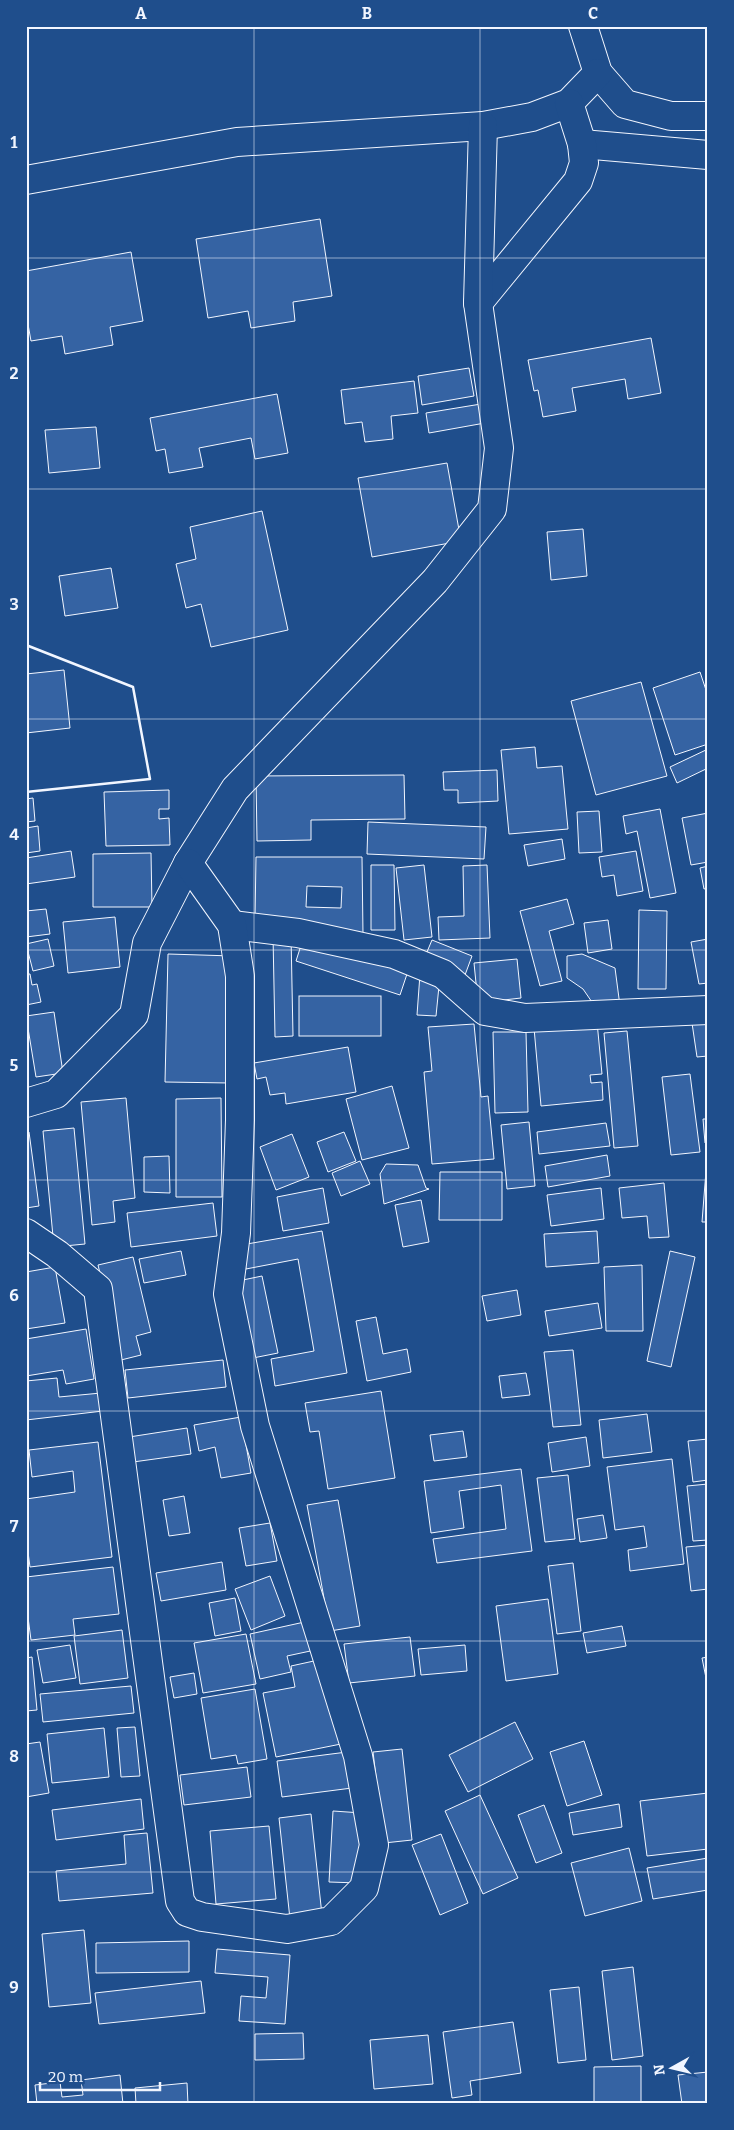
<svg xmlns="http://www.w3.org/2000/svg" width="734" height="2130" viewBox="0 0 734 2130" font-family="Bitter,serif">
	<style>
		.building { fill: #3563a3; stroke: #f2f6ff; fill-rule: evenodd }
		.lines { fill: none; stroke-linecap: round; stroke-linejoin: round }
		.minor-casing { stroke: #f2f6ff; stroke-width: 30 }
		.minor { stroke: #1f4e8c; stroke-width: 28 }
		.wall { stroke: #f2f6ff; stroke-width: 2.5 }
		.grid { fill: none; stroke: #f2f6ff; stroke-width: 1; stroke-opacity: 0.55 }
		.neatline { fill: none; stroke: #f2f6ff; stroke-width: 2 }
		.grid-label { font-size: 16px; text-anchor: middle; font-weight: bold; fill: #f2f6ff }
	</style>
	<rect width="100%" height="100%" fill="#1f4e8c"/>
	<g class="building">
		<polygon points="320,219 332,296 293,302 295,321 251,328 248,311 208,318 196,239"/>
		<polygon points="131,252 143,321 110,327 113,345 65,354 62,336 31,341 26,313 26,271"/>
		<polygon points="651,338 661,393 628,399 625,379 572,388 576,411 543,417 538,390 534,391 528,360"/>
		<polygon points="469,368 474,396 422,405 418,376"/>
		<polygon points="414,381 418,413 391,416 393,439 365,442 362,422 345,424 341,390"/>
		<polygon points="277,394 288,453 255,459 251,438 199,448 203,467 169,473 165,449 156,451 150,418"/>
		<polygon points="481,404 485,423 429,433 426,413"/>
		<polygon points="96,427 100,468 49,473 45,430"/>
		<polygon points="447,463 461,541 372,557 358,478"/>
		<polygon points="262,511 288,630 211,647 201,604 186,608 176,564 196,559 190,527"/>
		<polygon points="583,529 587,576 551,580 547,532"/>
		<polygon points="111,568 118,608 65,616 59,576"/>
		<polygon points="64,670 70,728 26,733 26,674"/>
		<polygon points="700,672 708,696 708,744 675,755 653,688"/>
		<polygon points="641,682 667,776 596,795 571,701"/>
		<polygon points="535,747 537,768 562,766 568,829 509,834 501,750"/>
		<polygon points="708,749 708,768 677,783 670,767"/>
		<polygon points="497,770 498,801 458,803 458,790 444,790 443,772"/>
		<polygon points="404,775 405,819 311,820 311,840 257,841 256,776"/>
		<polygon points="169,790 169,809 159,809 159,819 169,818 170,845 106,846 104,792"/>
		<polygon points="33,798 35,821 26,822 26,799"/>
		<polygon points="660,809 676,893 650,898 637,831 626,834 623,816"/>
		<polygon points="599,811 602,852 579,853 577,812"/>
		<polygon points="708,813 708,862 691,865 682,818"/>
		<polygon points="368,822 486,827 484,859 367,854"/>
		<polygon points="38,826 40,851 26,853 26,828"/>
		<polygon points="562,839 565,859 528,866 524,845"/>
		<polygon points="71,851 75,877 26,884 26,858"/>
		<polygon points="636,851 643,891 617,896 614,875 602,877 599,857"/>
		<polygon points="151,853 152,907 93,907 93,854"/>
		<path d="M 256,857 L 362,857 L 363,935 L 255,918 ZM 307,886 L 342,887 L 341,908 L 306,907 Z"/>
		<polygon points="371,865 394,865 395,930 371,930"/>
		<polygon points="424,865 432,937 404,940 396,868"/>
		<polygon points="487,865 490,938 439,940 438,917 464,916 463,866"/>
		<polygon points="708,866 708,888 704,889 700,868"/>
		<polygon points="567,899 574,924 549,931 562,981 540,986 520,911"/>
		<polygon points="46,909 50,934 26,937 26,911"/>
		<polygon points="639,910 667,911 666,989 638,989"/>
		<polygon points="115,917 120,967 68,973 63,922"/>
		<polygon points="608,920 612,949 588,953 584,923"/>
		<polygon points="291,935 293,1036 275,1037 273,936"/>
		<polygon points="304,936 408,971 400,995 296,961"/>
		<polygon points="48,939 54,966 33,971 26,944"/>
		<polygon points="708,939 708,983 699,984 691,942"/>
		<polygon points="432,940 472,956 465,975 424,959"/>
		<polygon points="168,954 233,956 230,1083 165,1082"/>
		<polygon points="582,954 615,968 620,1006 594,1005 583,989 567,978 567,956"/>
		<polygon points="517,959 521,998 478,1003 474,963"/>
		<polygon points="26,974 30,974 32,985 37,984 41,1002 26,1005"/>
		<polygon points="420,974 440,976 436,1016 417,1015"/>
		<rect x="299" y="996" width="82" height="40"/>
		<polygon points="54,1012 63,1073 36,1077 26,1016"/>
		<polygon points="708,1021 708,1056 697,1057 692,1023"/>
		<polygon points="597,1022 602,1074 590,1075 591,1083 602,1082 603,1100 541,1106 534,1028"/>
		<polygon points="474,1024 481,1097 488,1096 494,1159 432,1164 424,1072 432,1071 428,1027"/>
		<polygon points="627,1031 638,1146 614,1148 604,1033"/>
		<polygon points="493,1032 526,1032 528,1112 495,1113"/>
		<polygon points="348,1047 356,1092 286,1104 285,1093 270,1095 266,1077 257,1079 254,1063"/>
		<polygon points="690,1074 700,1152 671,1155 662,1077"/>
		<polygon points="392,1086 409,1148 362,1160 346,1099"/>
		<polygon points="126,1098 135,1198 113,1201 115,1222 92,1225 81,1102"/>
		<polygon points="221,1098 222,1197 176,1197 176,1099"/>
		<polygon points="703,1119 708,1119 708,1143 705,1143"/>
		<polygon points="529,1122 535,1186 507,1189 501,1125"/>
		<polygon points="606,1123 610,1146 539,1154 537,1132"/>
		<polygon points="74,1128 85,1244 54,1247 43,1131"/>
		<polygon points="26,1132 29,1132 39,1206 26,1208"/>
		<polygon points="344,1132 356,1161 328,1172 317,1142"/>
		<polygon points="292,1134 309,1177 276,1190 260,1147"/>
		<polygon points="607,1155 610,1176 548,1187 545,1166"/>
		<polygon points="169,1156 170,1193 144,1192 144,1157"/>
		<polygon points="707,1158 708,1158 708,1222 702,1222"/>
		<polygon points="360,1161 370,1184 341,1196 332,1173"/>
		<polygon points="386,1164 418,1165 426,1188 429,1189 384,1204 380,1174"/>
		<polygon points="440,1172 502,1172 502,1220 439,1220"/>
		<polygon points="664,1183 669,1237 649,1238 647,1216 622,1218 619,1188"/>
		<polygon points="323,1188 329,1223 283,1231 277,1197"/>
		<polygon points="601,1188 604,1219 551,1226 547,1195"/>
		<polygon points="421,1200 429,1242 403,1247 395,1205"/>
		<polygon points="213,1203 217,1236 131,1247 127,1213"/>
		<polygon points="322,1231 347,1373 275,1386 271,1359 314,1351 298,1259 246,1269 241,1245"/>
		<polygon points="597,1231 599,1263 546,1267 544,1234"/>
		<polygon points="181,1251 186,1275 144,1283 139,1259"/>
		<polygon points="670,1251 695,1257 671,1367 647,1361"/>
		<polygon points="133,1257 151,1332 136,1336 141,1355 121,1360 98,1265"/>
		<polygon points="642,1265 643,1331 606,1331 604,1267"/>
		<polygon points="55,1267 65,1323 26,1329 26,1272"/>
		<polygon points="262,1276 278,1353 253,1358 238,1281"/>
		<polygon points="517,1290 521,1315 487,1321 482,1296"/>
		<polygon points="598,1303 602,1328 549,1336 545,1311"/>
		<polygon points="376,1317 383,1354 407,1349 411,1372 367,1381 356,1321"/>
		<polygon points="86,1329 94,1379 66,1384 63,1370 26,1376 26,1339"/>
		<polygon points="573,1350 581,1425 553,1427 544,1352"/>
		<polygon points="223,1360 226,1387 128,1398 125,1370"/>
		<polygon points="526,1373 530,1395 502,1398 499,1376"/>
		<polygon points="57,1378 59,1397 101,1393 103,1411 26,1420 26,1381"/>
		<polygon points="381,1391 395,1478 328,1489 319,1431 310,1432 305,1403"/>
		<polygon points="647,1414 652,1452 603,1458 599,1420"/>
		<polygon points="241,1417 251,1473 221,1478 215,1447 199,1451 194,1425"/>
		<polygon points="187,1428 191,1454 133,1462 129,1437"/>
		<polygon points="463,1431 467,1457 434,1461 430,1435"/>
		<polygon points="586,1437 590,1466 552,1472 548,1443"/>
		<polygon points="708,1439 708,1480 693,1482 688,1441"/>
		<polygon points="98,1442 112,1557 30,1567 26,1537 26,1499 75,1492 73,1471 32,1477 29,1450"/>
		<polygon points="672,1459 684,1564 630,1571 628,1550 647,1547 644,1526 615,1530 607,1467"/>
		<polygon points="521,1469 532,1551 437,1563 433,1539 506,1529 501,1485 459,1491 464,1528 431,1533 424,1481"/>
		<polygon points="568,1475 575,1539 545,1542 537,1478"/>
		<polygon points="708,1484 708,1540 693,1541 687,1486"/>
		<polygon points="184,1496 190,1533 169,1536 163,1500"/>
		<polygon points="338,1500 360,1626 330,1631 307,1505"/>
		<polygon points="603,1515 607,1538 580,1542 577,1519"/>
		<polygon points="270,1523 277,1561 246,1566 239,1528"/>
		<polygon points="708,1545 708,1589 691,1591 686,1547"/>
		<polygon points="222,1562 226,1590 161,1601 156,1573"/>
		<polygon points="573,1563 581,1631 557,1634 548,1566"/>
		<polygon points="113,1567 119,1614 73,1619 75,1635 31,1640 26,1602 26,1577"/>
		<polygon points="270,1576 285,1616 251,1630 235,1589"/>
		<polygon points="235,1598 241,1631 215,1636 209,1603"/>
		<polygon points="548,1599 558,1674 506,1681 496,1606"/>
		<polygon points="309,1621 315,1650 287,1656 291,1672 260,1679 250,1634"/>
		<polygon points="622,1626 626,1646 587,1653 583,1633"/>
		<polygon points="122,1630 128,1678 80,1684 74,1636"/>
		<polygon points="246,1634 256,1684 203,1693 194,1643"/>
		<polygon points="410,1637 415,1676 349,1683 344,1644"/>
		<polygon points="70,1645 76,1678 43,1683 37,1650"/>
		<polygon points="465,1645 467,1671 421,1675 418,1649"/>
		<polygon points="32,1657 37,1710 26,1711 26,1658"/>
		<polygon points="708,1657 708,1688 702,1658"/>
		<polygon points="323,1659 341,1744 276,1757 263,1693 295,1687 291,1666"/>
		<polygon points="194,1673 197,1694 174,1698 170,1677"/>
		<polygon points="131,1686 134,1713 43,1722 40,1694"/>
		<polygon points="255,1689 267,1759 238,1764 236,1755 211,1759 201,1698"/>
		<polygon points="515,1722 533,1759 468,1792 449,1755"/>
		<polygon points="135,1727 140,1776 121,1777 117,1728"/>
		<polygon points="104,1728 109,1777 52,1783 47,1734"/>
		<polygon points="584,1741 602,1795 567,1806 550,1752"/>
		<polygon points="40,1742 49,1793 26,1797 26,1744"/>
		<polygon points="402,1749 412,1840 384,1843 373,1752"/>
		<polygon points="347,1752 352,1788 282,1797 277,1761"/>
		<polygon points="247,1767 251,1797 184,1805 180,1775"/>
		<polygon points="708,1793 708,1849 647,1856 640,1801"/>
		<polygon points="480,1795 518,1878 483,1894 445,1811"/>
		<polygon points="141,1799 144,1829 56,1840 52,1810"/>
		<polygon points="619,1804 622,1827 573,1835 569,1813"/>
		<polygon points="544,1805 562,1853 536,1863 518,1815"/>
		<polygon points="333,1811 362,1813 359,1883 329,1882"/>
		<polygon points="311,1814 322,1915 290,1919 279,1818"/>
		<polygon points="269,1826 276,1899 216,1904 210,1831"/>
		<polygon points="147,1833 153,1893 59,1901 56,1871 126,1864 124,1835"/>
		<polygon points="441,1834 468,1903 440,1915 412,1845"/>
		<polygon points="629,1848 642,1901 585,1916 571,1863"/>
		<polygon points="708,1858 708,1890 653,1899 647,1868"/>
		<polygon points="84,1930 91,2003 49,2007 42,1934"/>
		<polygon points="189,1941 189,1972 96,1973 96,1943"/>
		<polygon points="217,1949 290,1955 285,2024 239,2021 241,1996 266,1998 268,1977 215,1973"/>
		<polygon points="633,1967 643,2056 612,2060 602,1971"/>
		<polygon points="201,1981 205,2013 99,2024 95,1993"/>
		<polygon points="579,1987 586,2060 558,2063 550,1990"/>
		<polygon points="513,2022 521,2073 470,2081 472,2095 452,2098 443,2032"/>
		<polygon points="303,2033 304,2059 255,2060 255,2034"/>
		<polygon points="428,2035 433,2084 374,2089 370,2040"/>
		<polygon points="641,2066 641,2104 594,2104 594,2067"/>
		<polygon points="708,2072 708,2104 682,2104 678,2075"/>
		<polygon points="120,2075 123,2104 37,2104 35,2085 60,2082 62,2097 83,2095 81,2080"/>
		<polygon points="187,2083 188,2104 136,2104 135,2088"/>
	</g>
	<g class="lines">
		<g class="minor-casing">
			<g id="minor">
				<polyline points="583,26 598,73 625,104 671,116 708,116"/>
				<polyline points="582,144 708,155"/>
				<polyline points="26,180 237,142 483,126 532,117 569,103 598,73"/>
				<polyline points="478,303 578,181 584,163 582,144 569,103"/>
				<polyline points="232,925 298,933 394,954 443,974 485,1011 525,1018 708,1010"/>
				<polyline points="26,1103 56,1094 134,1015 147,943 188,863 235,789 435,581 492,509 499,448 478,303 483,126"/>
				<polyline points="26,1233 57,1254 98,1289 180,1901 187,1912 202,1917 287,1929 331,1921 364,1888 374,1845 358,1756 255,1426 228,1294 236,1233 240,1120 240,976 232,925 188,863"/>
			</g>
		</g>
		<use href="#minor" class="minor"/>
		<polyline class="wall" points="26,645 133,687 150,779 26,792"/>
	</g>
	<path class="grid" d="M 254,26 L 254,2104M 480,26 L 480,2104M 26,258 L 708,258M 26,489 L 708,489M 26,719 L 708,719M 26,950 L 708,950M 26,1180 L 708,1180M 26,1411 L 708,1411M 26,1641 L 708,1641M 26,1872 L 708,1872"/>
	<rect width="734" height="2130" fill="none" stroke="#1f4e8c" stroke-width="55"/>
	<g transform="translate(672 2068) rotate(262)" stroke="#1f4e8c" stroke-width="4" paint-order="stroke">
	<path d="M0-4L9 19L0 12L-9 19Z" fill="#f2f6ff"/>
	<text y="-8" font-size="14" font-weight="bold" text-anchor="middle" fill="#f2f6ff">N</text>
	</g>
	<path d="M40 2082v8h120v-8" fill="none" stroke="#f2f6ff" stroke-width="2.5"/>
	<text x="48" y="2082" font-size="15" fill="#f2f6ff" stroke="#1f4e8c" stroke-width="4" paint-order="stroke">20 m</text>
	<rect x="28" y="28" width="678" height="2074" class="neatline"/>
	<g class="grid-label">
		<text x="141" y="19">A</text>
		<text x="367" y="19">B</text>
		<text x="593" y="19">C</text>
		<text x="14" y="148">1</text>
		<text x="14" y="379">2</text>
		<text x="14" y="610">3</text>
		<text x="14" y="840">4</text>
		<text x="14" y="1071">5</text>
		<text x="14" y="1301">6</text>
		<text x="14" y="1532">7</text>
		<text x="14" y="1762">8</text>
		<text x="14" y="1993">9</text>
	</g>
</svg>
